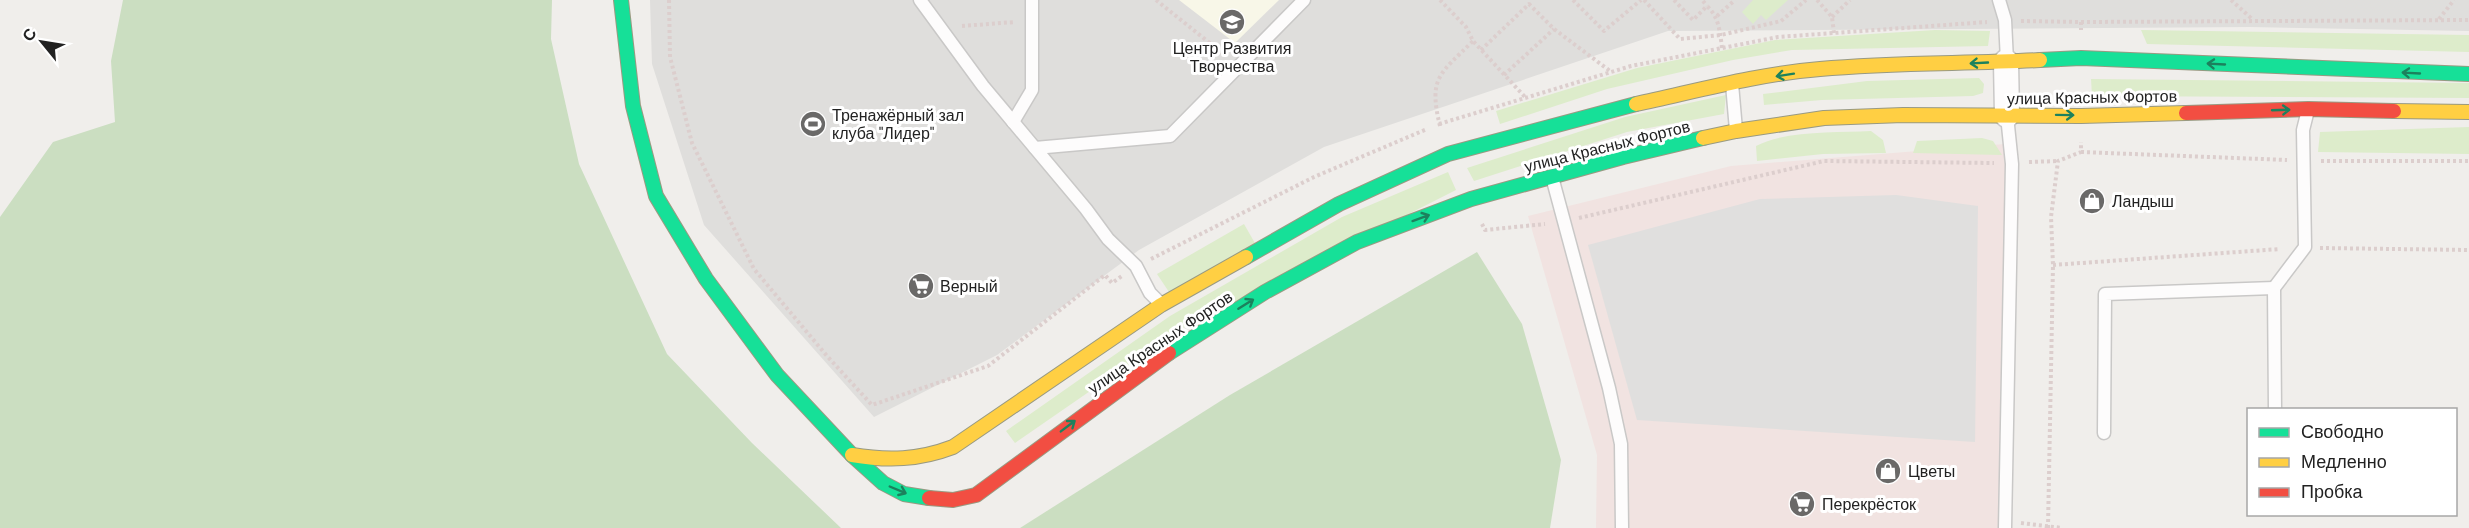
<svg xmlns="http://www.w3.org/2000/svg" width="2469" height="528" viewBox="0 0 2469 528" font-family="'DM Sans',sans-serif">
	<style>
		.residential { fill: #dfdedc }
		.commercial { fill: #f1e3e1 }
		.education { fill: #f8f7e8 }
		.grass { fill: #ddeccb }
		.forest { fill: #cbdec1 }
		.parking { fill: #e0dfde }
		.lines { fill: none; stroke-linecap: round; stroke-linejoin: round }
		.lane-casing { stroke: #c9c8c7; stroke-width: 15 }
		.street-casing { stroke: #c9c8c7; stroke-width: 27 }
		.fast-casing { stroke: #999a82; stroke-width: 16 }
		.slow-casing { stroke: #999a82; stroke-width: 16 }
		.jam-casing { stroke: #999a82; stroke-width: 16 }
		.path { stroke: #dccecd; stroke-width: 4; stroke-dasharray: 3 3; stroke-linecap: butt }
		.lane { stroke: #fdfcfc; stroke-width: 12 }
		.street { stroke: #fdfcfc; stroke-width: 24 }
		.fast { stroke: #16e098; stroke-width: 14 }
		.slow { stroke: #ffcf43; stroke-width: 14 }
		.jam { stroke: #f24e42; stroke-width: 14 }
		.oneway { stroke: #1c815d }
		.labels { text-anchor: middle; stroke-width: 6; stroke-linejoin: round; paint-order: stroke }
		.poi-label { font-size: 16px; fill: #222; stroke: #fff; text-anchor: start }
		.street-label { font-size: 16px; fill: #222; stroke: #fff }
	</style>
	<rect width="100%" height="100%" fill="#f0eeeb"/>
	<polygon class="residential" points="650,0 2469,0 2469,31 2250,27 1668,31 1324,147 1139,250 997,355 874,417 704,225 652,64"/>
	<polygon class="commercial" points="2017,143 2011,528 1596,528 1597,455 1528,216 1731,166"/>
	<polygon class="education" points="1179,0 1279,0 1235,43"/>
	<g class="grass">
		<polygon points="1753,0 1788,0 1766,20 1761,15 1753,24 1742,12"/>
		<polygon points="1935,30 1990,31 1988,46 1792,50 1733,60 1607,89 1500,124 1496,111 1637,68 1775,40"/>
		<polygon points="2141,30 2469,35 2469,52 2147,44"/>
		<polygon points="1979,78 1984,84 1983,93 1973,96 1822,100 1764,105 1763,94 1867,81"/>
		<polygon points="2091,79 2469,83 2469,98 2092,96"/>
		<polygon points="1726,95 1724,114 1627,132 1474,181 1467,168 1625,117"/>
		<polygon points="2469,127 2469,154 2318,152 2320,132"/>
		<path d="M 1871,131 L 1883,140 L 1886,153 L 1823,154 L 1757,161 L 1756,146 C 1787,130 1836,133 1871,131 Z"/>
		<polygon points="1982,138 1993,141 2002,155 1913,153 1917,141"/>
		<polygon points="1448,172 1456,190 1177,331 1015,443 1006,431 1170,316 1342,217"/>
		<polygon points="1244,224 1256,245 1171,295 1157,274"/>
	</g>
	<g class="forest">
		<polygon points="123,0 552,0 551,39 579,164 667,354 752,443 841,528 0,528 0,217 53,142 115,122 111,61"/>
		<polygon points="1477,252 1522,324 1561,460 1550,528 1020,528 1230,395"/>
	</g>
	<polygon class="parking" points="1896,195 1978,206 1975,442 1637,420 1588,245 1760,199"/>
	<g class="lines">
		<g class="lane-casing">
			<g id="lane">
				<polyline points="920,0 983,86 1086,209 1108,239 1136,266 1150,293 1161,304"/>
				<polyline points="1999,0 2005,20 2007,61"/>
				<polyline points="1732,84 1736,130"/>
				<polyline points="1013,122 1032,90 1032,0"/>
				<polyline points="1035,148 1170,136 1304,0"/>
				<polyline points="1552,177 1609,388 1621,444 1622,528"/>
				<polyline points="2275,410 2274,288 2305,247 2303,130 2308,110"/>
				<polyline points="2104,433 2105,294 2274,288"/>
				<polyline points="2005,528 2012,164 2007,116"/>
			</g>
		</g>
		<g class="street-casing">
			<polyline id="street" points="2006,62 2007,115"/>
		</g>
		<g class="fast-casing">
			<g id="fast">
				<polyline points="621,0 633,106 656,196 706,279 777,375 852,455 883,483 904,494 929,498"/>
				<polyline points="2040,60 2081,58 2469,74"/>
				<polyline points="1246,257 1339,204 1448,154 1636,104"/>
				<polyline points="1169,353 1265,292 1357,242 1471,199 1623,157 1703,138"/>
			</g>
		</g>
		<g class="slow-casing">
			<g id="slow">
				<path d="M 1636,104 C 1697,91 1758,74 1820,69 C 1893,62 1967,64 2040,60"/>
				<polyline points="2394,111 2469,112"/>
				<polyline points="1703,138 1736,131 1824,118 1903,115 2081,116 2186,113"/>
				<path d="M 852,455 C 888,461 919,460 953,447 L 1161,305 L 1246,257"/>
			</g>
		</g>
		<g class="jam-casing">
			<g id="jam">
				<polyline points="2186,113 2308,109 2394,111"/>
				<polyline points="929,498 953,500 976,495 1169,353"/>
			</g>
		</g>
		<g class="path">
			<polyline points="669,0 670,57 692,143 754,269 827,356 872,405 988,366 1105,275 1112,283 1122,276"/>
			<polyline points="1156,0 1226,56"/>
			<polyline points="1440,0 1466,27 1473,41 1525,97"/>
			<polyline points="1573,0 1604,31 1641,0"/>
			<polyline points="1644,0 1680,39 1721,35 1781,21 1806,0"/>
			<path d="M 1674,0 L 1693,20 L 1707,6 C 1719,17 1720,32 1722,48"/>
			<polyline points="1817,0 1832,17 1834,33"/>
			<polyline points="2231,0 2252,19"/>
			<polyline points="1703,1 1707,6"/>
			<polyline points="1717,16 1735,0"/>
			<polyline points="1832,17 1850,0"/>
			<polyline points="2439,19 2454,0"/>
			<polyline points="2021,21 2081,22 2081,30"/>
			<polyline points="2081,22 2469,20"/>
			<polyline points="962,26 1015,22"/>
			<polyline points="1481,50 1529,4 1554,29 1610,71"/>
			<polyline points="1504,75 1554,29"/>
			<polyline points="1439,124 1631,66 1778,37 1987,22"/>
			<path d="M 1440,126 C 1428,77 1440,74 1473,41"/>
			<polyline points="2081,152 2287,160"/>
			<polyline points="2321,161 2469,161"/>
			<polyline points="2029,162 2058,161"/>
			<polyline points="1579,218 1824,161 1994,163"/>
			<polyline points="1482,224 1485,230 1545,224"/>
			<polyline points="2320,248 2469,250"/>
			<polyline points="1151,259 1314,177 1427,129"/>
			<polyline points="2053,265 2280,249"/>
			<polyline points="2021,523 2062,528"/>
			<polyline points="2048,528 2053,265 2051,217 2058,161 2081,152 2081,142"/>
		</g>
		<use href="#lane" class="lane"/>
		<use href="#street" class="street"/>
		<use href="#fast" class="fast"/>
		<use href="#slow" class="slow"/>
		<use href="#jam" class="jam"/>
	</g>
	<defs><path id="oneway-shaft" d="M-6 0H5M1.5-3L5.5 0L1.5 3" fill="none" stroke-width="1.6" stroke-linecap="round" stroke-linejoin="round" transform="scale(1.5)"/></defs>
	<g class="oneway">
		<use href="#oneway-shaft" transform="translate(1979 63) rotate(177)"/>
		<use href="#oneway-shaft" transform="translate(2216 64) rotate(-177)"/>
		<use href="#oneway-shaft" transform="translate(2411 73) rotate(-177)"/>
		<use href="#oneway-shaft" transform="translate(1785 75) rotate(171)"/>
		<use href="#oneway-shaft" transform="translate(2281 110) rotate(-2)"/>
		<use href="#oneway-shaft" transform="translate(2065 115) rotate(1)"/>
		<use href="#oneway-shaft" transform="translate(1421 218) rotate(-20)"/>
		<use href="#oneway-shaft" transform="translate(1246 304) rotate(-32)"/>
		<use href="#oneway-shaft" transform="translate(1068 426) rotate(-37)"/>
		<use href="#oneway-shaft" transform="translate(898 490) rotate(23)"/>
	</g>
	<defs>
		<g id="school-disc" transform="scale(1.35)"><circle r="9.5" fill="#6a6968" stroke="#fff"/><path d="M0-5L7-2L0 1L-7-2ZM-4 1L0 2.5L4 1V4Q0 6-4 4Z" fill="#fff"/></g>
		<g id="stadium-disc" transform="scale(1.35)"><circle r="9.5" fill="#6a6968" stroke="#fff"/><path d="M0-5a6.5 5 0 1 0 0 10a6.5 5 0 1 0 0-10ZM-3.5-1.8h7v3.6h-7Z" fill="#fff"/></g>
		<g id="shop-disc" transform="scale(1.35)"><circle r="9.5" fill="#6a6968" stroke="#fff"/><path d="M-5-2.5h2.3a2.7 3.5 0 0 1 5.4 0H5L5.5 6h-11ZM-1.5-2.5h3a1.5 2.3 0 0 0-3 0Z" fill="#fff"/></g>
		<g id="supermarket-disc" transform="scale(1.35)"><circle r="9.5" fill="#6a6968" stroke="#fff"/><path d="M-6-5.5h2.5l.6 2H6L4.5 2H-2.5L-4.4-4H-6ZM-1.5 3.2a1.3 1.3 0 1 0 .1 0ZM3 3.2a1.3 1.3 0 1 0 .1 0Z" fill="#fff"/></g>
	</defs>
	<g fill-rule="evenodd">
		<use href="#school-disc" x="1232" y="22"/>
		<use href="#stadium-disc" x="813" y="124"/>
		<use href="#shop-disc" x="2092" y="201"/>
		<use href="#supermarket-disc" x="921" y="286"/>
		<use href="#shop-disc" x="1888" y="471"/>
		<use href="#supermarket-disc" x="1802" y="504"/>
	</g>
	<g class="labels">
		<g class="poi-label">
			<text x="1232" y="54" text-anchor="middle">Центр Развития<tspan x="1232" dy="18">Творчества</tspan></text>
			<text x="832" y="121">Тренажёрный зал<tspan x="832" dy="18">клуба "Лидер"</tspan></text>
			<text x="2112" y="207">Ландыш</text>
			<text x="940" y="292">Верный</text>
			<text x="1908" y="477">Цветы</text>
			<text x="1822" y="510">Перекрёсток</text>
		</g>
		<g class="street-label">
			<text transform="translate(2092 97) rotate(-1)" y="6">улица Красных Фортов</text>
			<text transform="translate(1607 146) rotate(-14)" y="6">улица Красных Фортов</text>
			<text transform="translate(1160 342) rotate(-34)" y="6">улица Красных Фортов</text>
		</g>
	</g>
	<rect x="2247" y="408" width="210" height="108" fill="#ffffff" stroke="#a7a7a7" stroke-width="1.5"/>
	<rect x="2259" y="428" width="30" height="9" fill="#16e098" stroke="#a7a7a7" stroke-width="1.5"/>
	<text x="2301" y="438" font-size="18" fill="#222222">Свободно</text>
	<rect x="2259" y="458" width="30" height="9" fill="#ffcf43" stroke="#a7a7a7" stroke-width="1.5"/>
	<text x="2301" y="468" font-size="18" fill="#222222">Медленно</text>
	<rect x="2259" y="488" width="30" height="9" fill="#f24e42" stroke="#a7a7a7" stroke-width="1.5"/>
	<text x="2301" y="498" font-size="18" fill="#222222">Пробка</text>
	<g transform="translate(42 42) rotate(300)" stroke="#ffffff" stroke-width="4.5" paint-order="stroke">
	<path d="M0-4.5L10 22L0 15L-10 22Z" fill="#222222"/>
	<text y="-9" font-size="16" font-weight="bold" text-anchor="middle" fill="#222222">С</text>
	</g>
</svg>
